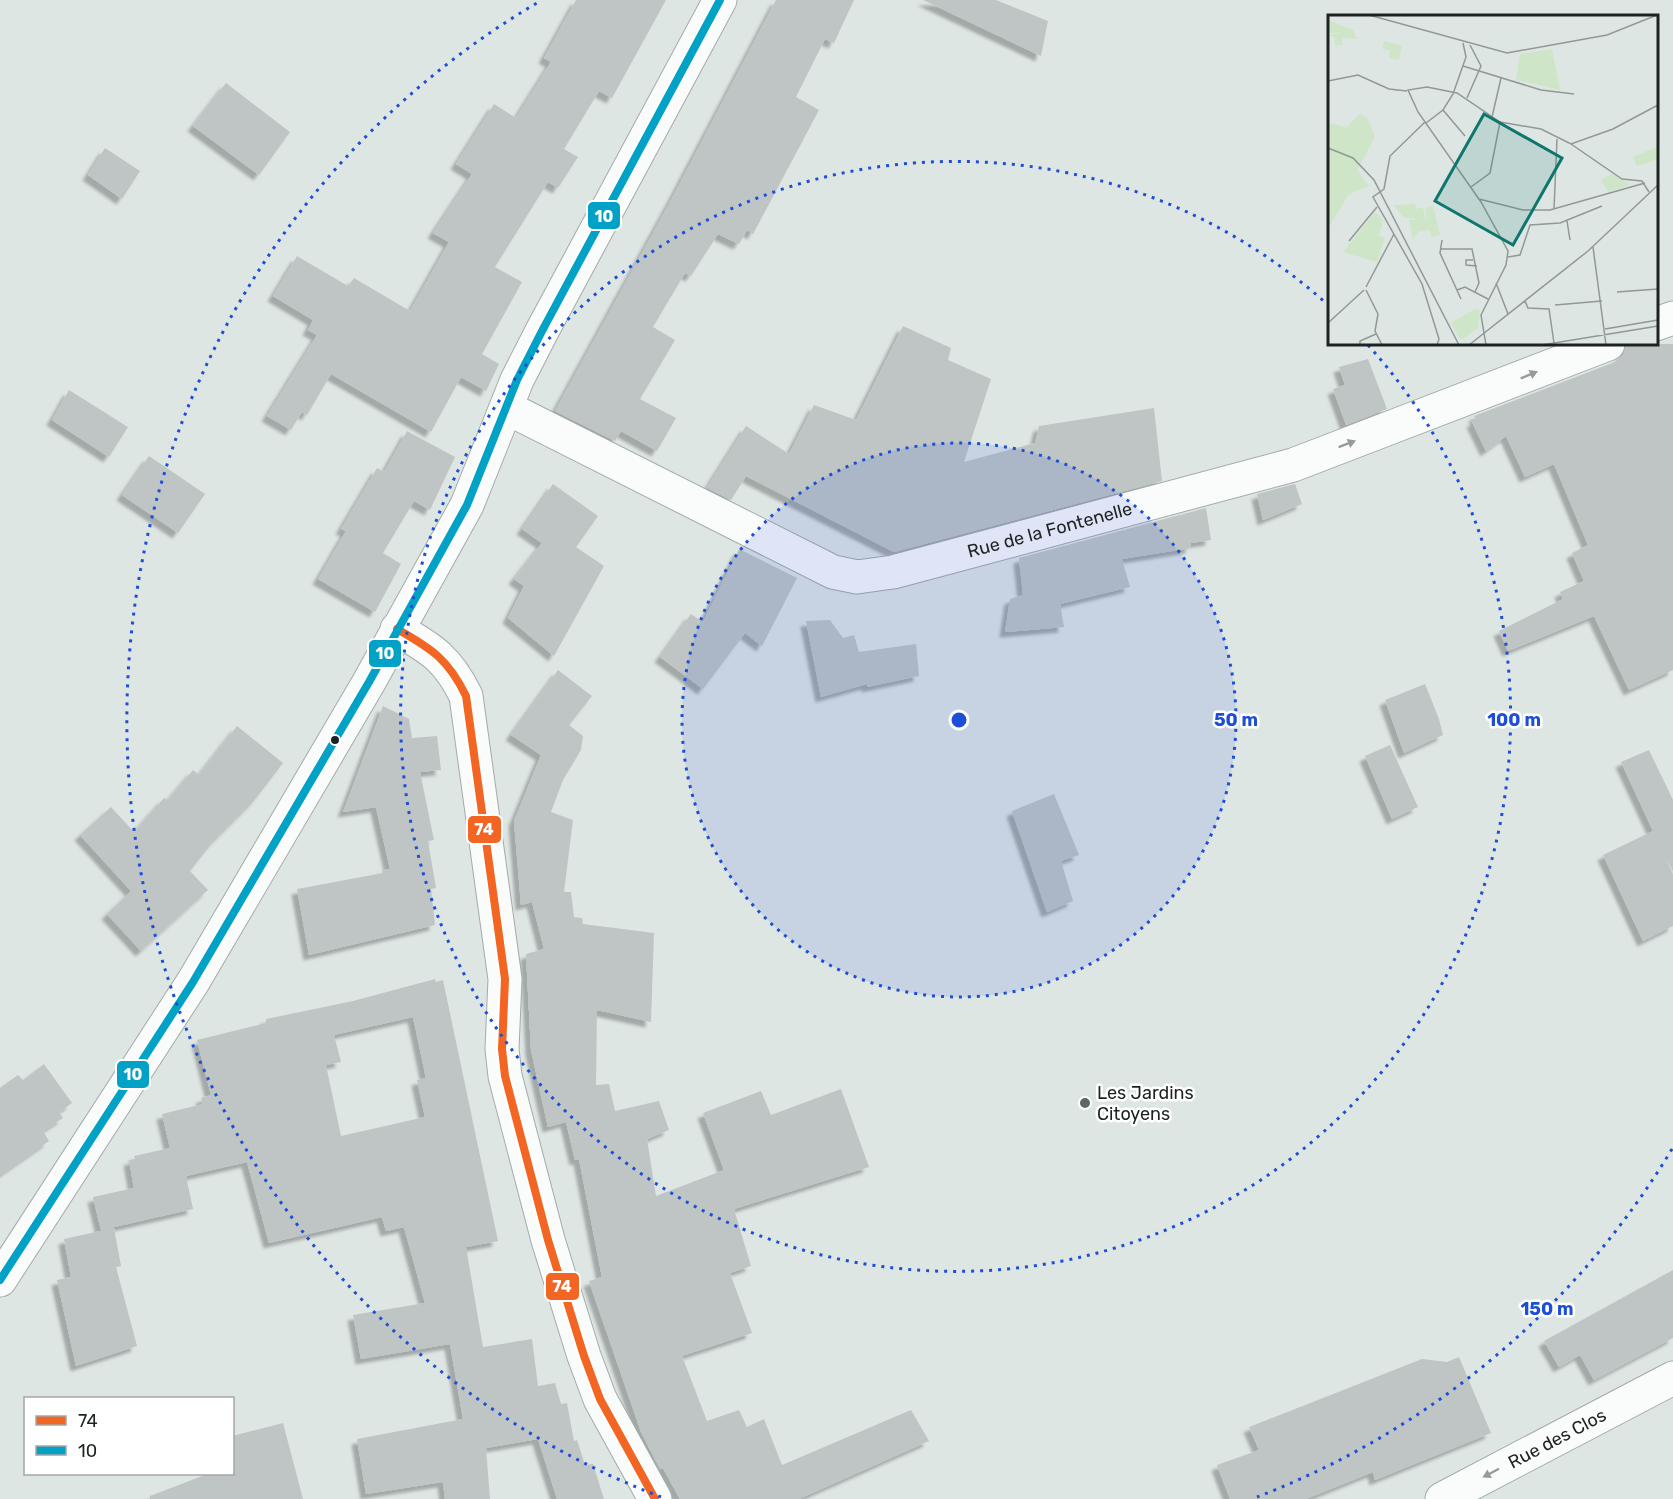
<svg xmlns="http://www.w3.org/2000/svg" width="1673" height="1499" viewBox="0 0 1673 1499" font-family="Rubik,sans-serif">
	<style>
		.building { fill: #bfc5c4; fill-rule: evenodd; filter: url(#shadow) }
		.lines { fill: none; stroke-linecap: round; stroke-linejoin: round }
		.minor-casing { stroke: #a4aba9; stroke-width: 35 }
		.minor { stroke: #fafbfb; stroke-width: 33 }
		.bus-1-casing { stroke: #fff; stroke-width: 12 }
		.bus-2-casing { stroke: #fff; stroke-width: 12 }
		.bus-1 { stroke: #f26522; stroke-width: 8 }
		.bus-2 { stroke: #01a2c5; stroke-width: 8 }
		.oneway { fill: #979a99 }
		.ring { fill: none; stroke: #1d4ed8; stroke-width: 3; stroke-dasharray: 3 6 }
		.bus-dot { fill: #1d2321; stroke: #fff; stroke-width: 2 }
		.poi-dot { fill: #616765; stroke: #fff; stroke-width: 2 }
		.labels { text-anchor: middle; stroke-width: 5; stroke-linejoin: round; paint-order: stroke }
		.street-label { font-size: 18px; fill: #1d2321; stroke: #fff }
		.poi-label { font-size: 18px; fill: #1d2321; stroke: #fff; text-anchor: start }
		.inset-road { fill: none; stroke: #919896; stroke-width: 1.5 }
		.view { fill: #0f766e; fill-opacity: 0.15; stroke: #0f766e; stroke-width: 3 }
		.inset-edge { fill: none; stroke: #1d2321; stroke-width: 3 }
		.centre { fill: #1d4ed8; stroke: #fff; stroke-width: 3 }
		.ring-label { font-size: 18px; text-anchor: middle; font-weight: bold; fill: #1d4ed8; stroke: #fff; stroke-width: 5; stroke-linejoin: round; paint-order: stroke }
		.line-badge { stroke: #fff; stroke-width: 2 }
		.badge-label { font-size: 16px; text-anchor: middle; font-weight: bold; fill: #fff }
	</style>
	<defs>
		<filter id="shadow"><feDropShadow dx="-5.5" dy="5.5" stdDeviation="1.5" flood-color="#0004"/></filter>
	</defs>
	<rect width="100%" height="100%" fill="#dee6e4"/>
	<g class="building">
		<polygon points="576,0 666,0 612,98 599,91 564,149 578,157 558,188 548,182 495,267 522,282 482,354 499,364 486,391 461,377 431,432 331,374 307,415 302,412 291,430 267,416 317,335 308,330 313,320 273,296 297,256 348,286 354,278 410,311 449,242 433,233 472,174 456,164 494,104 516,118 551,62 544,58"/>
		<polygon points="776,0 854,0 834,43 825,39 796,97 819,110 753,234 747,230 739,244 718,234 691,276 685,273 653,327 675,340 640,399 676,418 657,451 621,431 615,441 555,411 670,202"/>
		<polygon points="923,0 996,0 1048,21 1041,56"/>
		<polygon points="226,83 290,132 259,175 193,126"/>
		<polygon points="105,148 140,171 122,199 88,175"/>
		<polygon points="903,326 951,348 948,360 991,379 964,462 1035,443 1039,426 1154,408 1162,481 894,552 746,476 731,500 707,488 746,426 789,454 814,405 856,420"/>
		<polygon points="1626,344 1673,344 1673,670 1629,690 1594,616 1508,651 1499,631 1563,599 1560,592 1584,581 1572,553 1588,545 1554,464 1525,477 1506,436 1486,451 1472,422 1476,420 1474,416 1615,362 1623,355"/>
		<polygon points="1368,359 1387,409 1346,425 1333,389 1345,385 1339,367"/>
		<polygon points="69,390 128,427 109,457 52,420"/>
		<polygon points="407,431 455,457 430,510 414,501 383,553 401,564 375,612 318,579 346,531 341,529 377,468 384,472"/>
		<polygon points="149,456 205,494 178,533 122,495"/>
		<polygon points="553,484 598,516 576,547 604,566 554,656 508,618 524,586 514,579 542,543 522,529"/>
		<polygon points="1295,484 1302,504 1263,520 1257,494"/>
		<polygon points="1206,508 1211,540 1191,543 1191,548 1122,559 1130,587 1060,604 1064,627 1005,632 1010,599 1023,595 1019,558"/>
		<polygon points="739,549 797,578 762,646 745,633 703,689 660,657 691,614 703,622"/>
		<polygon points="830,620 843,638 854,635 859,652 916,644 919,676 867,687 867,684 821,697 806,621"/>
		<polygon points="558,670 592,696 569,725 583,736 581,750 563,780 551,812 573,820 564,892 571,892 574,917 582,918 583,924 654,933 651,1022 597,1010 596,1085 609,1084 615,1111 659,1101 669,1130 647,1139 656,1196 724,1170 703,1113 761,1091 771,1115 841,1089 869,1167 734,1209 751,1266 730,1273 752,1333 682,1356 707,1421 739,1410 747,1427 764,1419 782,1465 911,1410 929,1441 799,1499 680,1499 663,1468 660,1469 641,1432 589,1281 602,1277 579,1159 575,1160 566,1122 548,1127 531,1050 526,954 544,949 532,902 521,905 514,821 541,755 511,735"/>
		<polygon points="1425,684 1439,719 1443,735 1404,753 1385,700"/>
		<polygon points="383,706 409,719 412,738 437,736 441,770 420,772 434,840 428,841 436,888 431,889 435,925 309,955 297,889 383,873 382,869 390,869 376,807 343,812"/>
		<polygon points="237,726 283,763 253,802 212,843 190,871 208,890 141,951 107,914 131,891 80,835 111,807 134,832 164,798 168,800 193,770 199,775"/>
		<polygon points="1390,745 1418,807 1392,819 1365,756"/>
		<polygon points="1649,750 1673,800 1673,872 1661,847 1673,874 1673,926 1643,941 1603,855 1653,831 1621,762"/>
		<polygon points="1054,794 1079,855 1061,861 1073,901 1047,912 1012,811"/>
		<path d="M 435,979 L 436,982 L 443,980 L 498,1241 L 466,1247 L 483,1347 L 532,1339 L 538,1386 L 555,1383 L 561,1404 L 567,1403 L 574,1441 L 577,1440 L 585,1465 L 593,1464 L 604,1499 L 557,1499 L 538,1439 L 486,1448 L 490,1499 L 445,1499 L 443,1482 L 366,1494 L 357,1439 L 463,1419 L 450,1344 L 361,1359 L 353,1315 L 425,1303 L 404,1227 L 386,1231 L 382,1217 L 269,1243 L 247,1162 L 186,1176 L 193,1209 L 101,1230 L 93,1197 L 134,1188 L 129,1160 L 135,1159 L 134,1156 L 170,1148 L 162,1114 L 203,1104 L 201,1098 L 211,1095 L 197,1040 L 266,1023 L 266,1019 L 353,1001 ZM 413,1017 L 426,1078 L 417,1080 L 425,1117 L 341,1136 L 326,1065 L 341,1062 L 334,1035 Z"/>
		<polygon points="44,1064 72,1103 59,1112 63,1118 43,1131 49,1141 0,1175 0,1088 18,1075 23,1080"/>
		<polygon points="114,1228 121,1266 116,1267 137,1346 76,1366 57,1280 71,1277 64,1239"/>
		<polygon points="1673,1270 1673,1338 1594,1380 1580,1355 1559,1367 1544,1341"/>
		<polygon points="1459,1357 1491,1433 1375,1480 1373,1472 1306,1499 1230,1499 1217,1465 1259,1450 1249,1427 1422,1359 1447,1362"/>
		<polygon points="283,1423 303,1499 150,1499 150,1496 210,1473 232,1473 232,1436"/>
	</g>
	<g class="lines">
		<g class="minor-casing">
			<g id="minor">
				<polyline points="1656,324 1673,318"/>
				<path id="s1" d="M 507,408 L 833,572 L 857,577 L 893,572 L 1293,465 L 1608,344"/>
				<path d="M 397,629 C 432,649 448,659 466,696 L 505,979 L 502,1049 L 505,1076 L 548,1240 L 584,1356 L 600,1399 L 655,1499"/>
				<polyline points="0,1280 193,982 369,682 467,505 517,380 542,331 720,0"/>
				<path id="s2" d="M 1442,1499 L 1673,1378"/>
			</g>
		</g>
		<use href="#minor" class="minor"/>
		<g class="bus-1-casing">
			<path id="bus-1" d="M 397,629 C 432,649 448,659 466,696 L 505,979 L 502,1049 L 505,1076 L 548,1240 L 584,1356 L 600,1399 L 655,1499"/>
		</g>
		<g class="bus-2-casing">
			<polyline id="bus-2" points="0,1280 193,982 369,682 467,505 517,380 542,331 720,0"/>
		</g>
		<use href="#bus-1" class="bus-1"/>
		<use href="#bus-2" class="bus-2"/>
	</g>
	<defs><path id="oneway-solid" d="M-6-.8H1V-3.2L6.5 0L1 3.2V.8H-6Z" transform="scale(1.5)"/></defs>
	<g class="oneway">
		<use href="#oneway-solid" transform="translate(1529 375) rotate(-22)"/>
		<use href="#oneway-solid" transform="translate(1347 444) rotate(-21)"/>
		<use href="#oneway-solid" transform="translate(1491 1473) rotate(152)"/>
	</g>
	<circle cx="959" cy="720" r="277" fill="#1d4ed8" fill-opacity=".12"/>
	<g class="ring">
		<circle cx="959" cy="720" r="277"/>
		<path d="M1368 345A555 555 0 1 1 1327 304"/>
		<path d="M1672 1149A832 832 0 0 1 1257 1497M661 1497A832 832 0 0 1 537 3"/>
	</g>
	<circle class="bus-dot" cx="335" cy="740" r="5"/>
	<circle class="poi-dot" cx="1085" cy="1103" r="6"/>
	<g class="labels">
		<g class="street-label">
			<text dy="6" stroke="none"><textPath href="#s1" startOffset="588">Rue de la Fontenelle</textPath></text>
			<text dy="6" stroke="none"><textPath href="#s2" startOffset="130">Rue des Clos</textPath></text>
		</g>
		<g class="poi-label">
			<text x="1097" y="1099">Les Jardins<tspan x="1097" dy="21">Citoyens</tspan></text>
		</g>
	</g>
	<g transform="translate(1328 15)">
		<rect width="330" height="330" fill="#dee6e4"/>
		<path d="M 0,5 L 25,15 L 29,24 L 14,23 L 14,30 L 7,30 L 7,22 L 0,20 L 14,18 L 0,18 ZM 56,26 L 74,31 L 71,45 L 61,43 L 62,35 L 54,34 ZM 224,34 L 232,75 L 188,65 L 192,39 ZM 32,99 L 40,104 L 47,122 L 29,155 L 41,171 L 21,179 L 0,213 L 0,108 L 18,112 ZM 330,131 L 328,145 L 309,151 L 305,142 ZM 283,159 L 300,168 L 301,170 L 280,177 L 273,165 ZM 87,189 L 88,194 L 95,192 L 97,202 L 94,204 L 99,203 L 97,194 L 105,190 L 112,220 L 103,222 L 102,215 L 90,217 L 85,225 L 81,205 L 90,204 L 75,202 L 66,190 ZM 47,197 L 55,205 L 51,221 L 57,222 L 49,247 L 15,237 ZM 147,294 L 152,295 L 150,313 L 133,325 L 123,308 Z" fill="#cee5c8"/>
		<path class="inset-road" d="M 41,0 L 179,38 L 279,20 L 329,0M 135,51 L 213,75 L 246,79M 0,66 L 30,60 L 61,74 L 79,76M 139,83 L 153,51 L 142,30M 115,95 L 137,121M 164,102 L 173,63M 97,107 L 62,141 L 56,174 L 45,182 L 94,269 L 111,324 L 109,330M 98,108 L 115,95 L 125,79 L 138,42 L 135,28M 243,129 L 294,164 L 314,166 L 321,177M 0,133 L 25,143 L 46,165 L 131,330M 143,172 L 162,158 L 172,107M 151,184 L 195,195 L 222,195 L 317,168M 226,194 L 229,124M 239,206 L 242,225M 114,225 L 112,238 L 133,284M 21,226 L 49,192M 265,232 L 278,330M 113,234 L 144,234 L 151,268 L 147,277M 180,242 L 192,240 L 202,210 L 232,208 L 274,191M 145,245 L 138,245 L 138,250 L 149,251M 168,268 L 180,299M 38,272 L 66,219M 38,275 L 50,299 L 47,316 L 54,330M 129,275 L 137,272 L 160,284M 289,277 L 330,274M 197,286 L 200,293 L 221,294 L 226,328M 227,290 L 274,286M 0,308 L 36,275M 277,314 L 330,305M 32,330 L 32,326 L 48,319M 141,330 L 260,236 L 330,170M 158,330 L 153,300 L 178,250 L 180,236 L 153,187 L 90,97 L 80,75 L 99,72 L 129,78 L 172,107 L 213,114 L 243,129 L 285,114 L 330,90M 214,330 L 330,311"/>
		<path class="view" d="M 156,99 L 234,143 L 185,230 L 107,186 Z"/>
		<rect width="330" height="330" class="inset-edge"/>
	</g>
	<circle cx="959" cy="720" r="9" class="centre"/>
	<g class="ring-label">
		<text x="1236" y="726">50 m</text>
		<text x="1514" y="726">100 m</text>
		<text x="1547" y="1315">150 m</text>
	</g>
	<g class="line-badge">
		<rect x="587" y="201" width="34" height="29" rx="6" fill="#01a2c5"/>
		<rect x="368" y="639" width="34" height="29" rx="6" fill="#01a2c5"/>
		<rect x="467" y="815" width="35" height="29" rx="6" fill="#f26522"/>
		<rect x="116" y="1060" width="34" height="29" rx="6" fill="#01a2c5"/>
		<rect x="545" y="1272" width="35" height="29" rx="6" fill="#f26522"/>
	</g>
	<g class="badge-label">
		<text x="604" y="222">10</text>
		<text x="385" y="659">10</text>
		<text x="484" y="835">74</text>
		<text x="133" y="1080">10</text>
		<text x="562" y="1292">74</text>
	</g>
	<rect x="24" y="1397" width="210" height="78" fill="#ffffff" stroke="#a5a7a6" stroke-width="1.5"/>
	<rect x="36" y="1416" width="30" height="9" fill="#f26522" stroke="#a5a7a6" stroke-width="1.5"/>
	<text x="78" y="1427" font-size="18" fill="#1d2321">74</text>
	<rect x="36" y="1446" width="30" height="9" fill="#01a2c5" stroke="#a5a7a6" stroke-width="1.5"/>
	<text x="78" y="1457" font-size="18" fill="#1d2321">10</text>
</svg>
